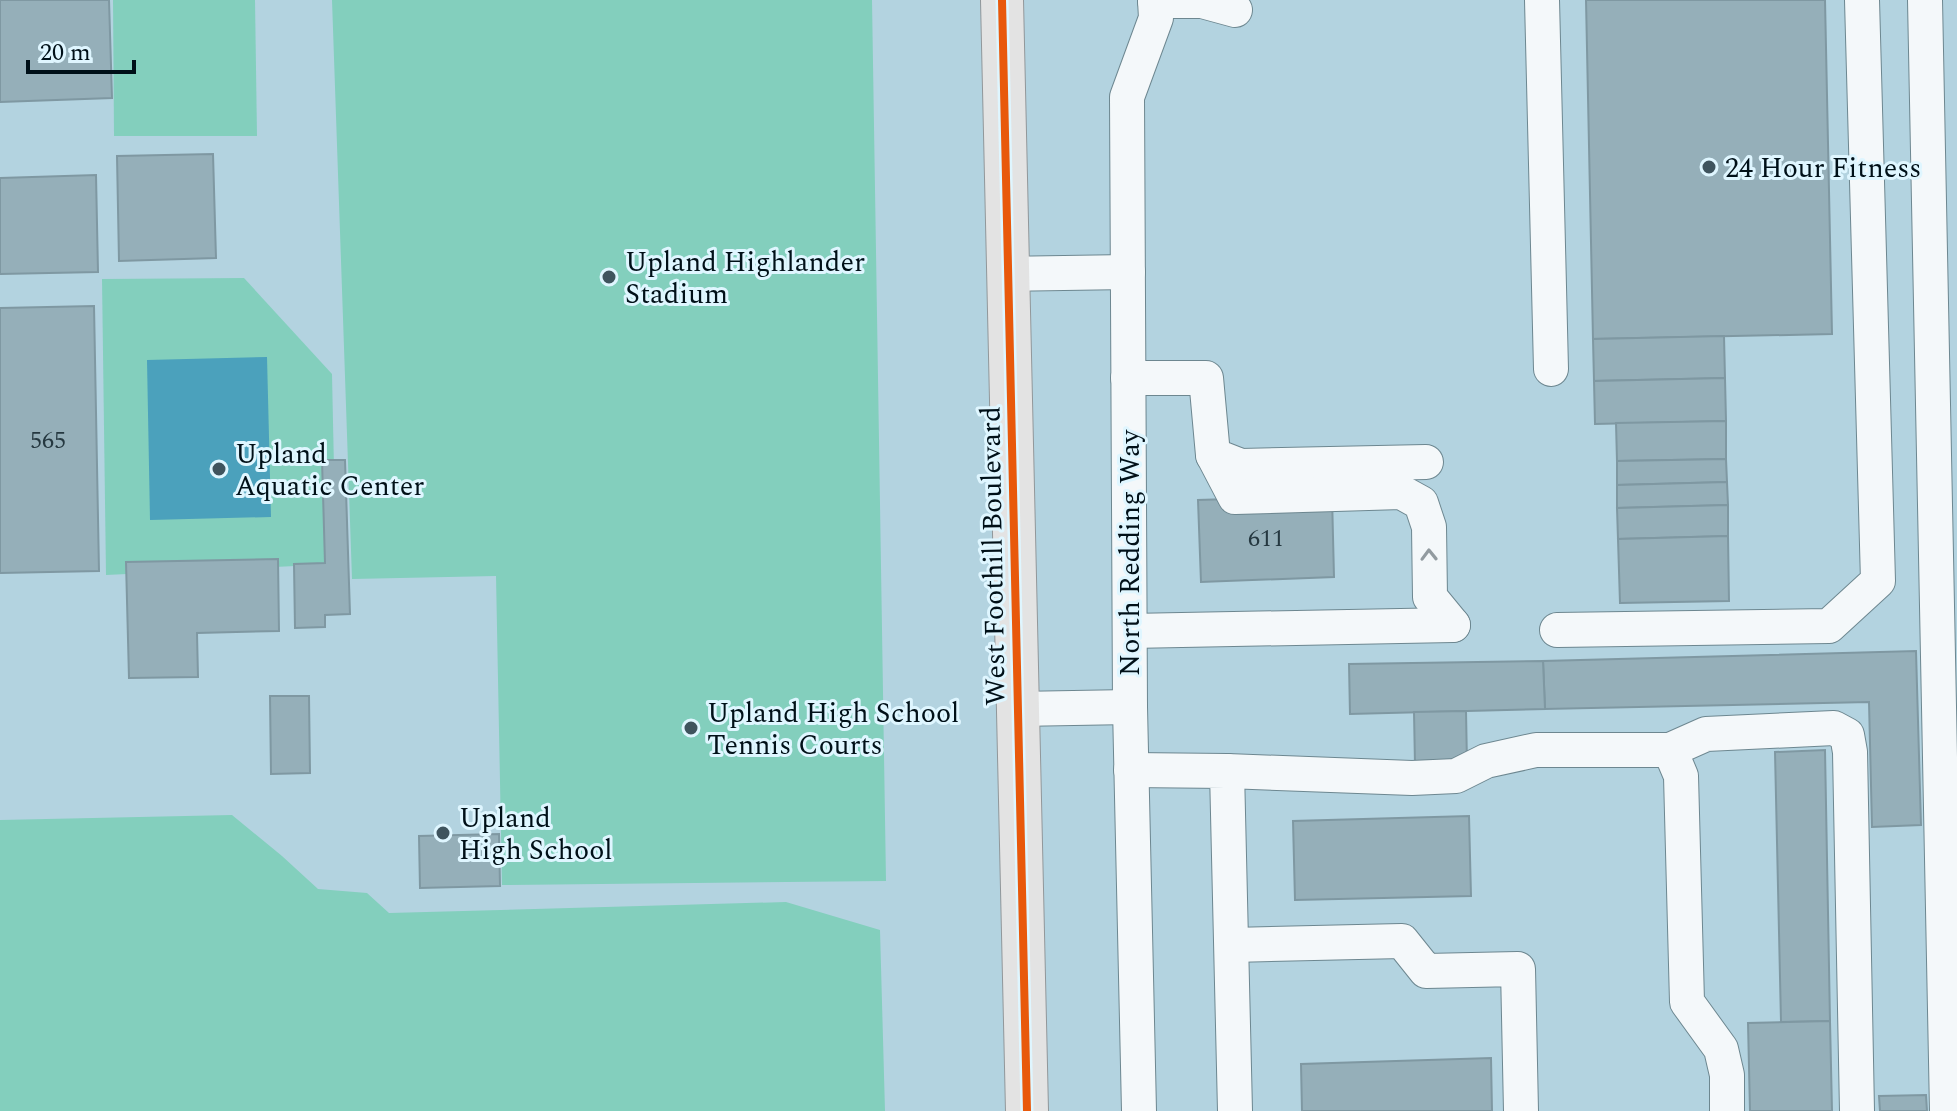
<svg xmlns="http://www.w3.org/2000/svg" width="1957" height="1111" viewBox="0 0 1957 1111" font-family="Spectral,serif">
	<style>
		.green { fill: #83cfbd }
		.water { fill: #4ba1bc }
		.building { fill: #95afb9; stroke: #7f98a2; stroke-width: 2 }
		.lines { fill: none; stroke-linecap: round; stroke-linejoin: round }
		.minor-casing { stroke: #6d8790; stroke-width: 36 }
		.major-casing { stroke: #91979a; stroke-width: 44 }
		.minor { stroke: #f4f8fa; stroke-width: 34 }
		.major { stroke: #e3e3e3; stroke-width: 42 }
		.cycleway-casing { stroke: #dff6ff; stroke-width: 13 }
		.cycleway { stroke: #e8590c; stroke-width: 8 }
		.oneway { stroke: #929ba0 }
		.poi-dot { fill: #3f545e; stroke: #dff6ff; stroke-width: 3 }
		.labels { text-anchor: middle; stroke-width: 6; stroke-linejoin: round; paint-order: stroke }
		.number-label { font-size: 24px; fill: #253840 }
		.poi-label { font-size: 28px; fill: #001018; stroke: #dff6ff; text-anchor: start }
		.street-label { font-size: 28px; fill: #001018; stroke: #dff6ff }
	</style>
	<rect width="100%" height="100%" fill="#b3d3e0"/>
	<g class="green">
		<polygon points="113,0 255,0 257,136 114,136"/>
		<polygon points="332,0 872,0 886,881 502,885 496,576 352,579"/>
		<polygon points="244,278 332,374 336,564 106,575 102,279"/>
		<polygon points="232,815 282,856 318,889 367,893 389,913 786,902 880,930 885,1111 0,1111 0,820"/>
	</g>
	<polygon class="water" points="267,357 271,517 150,520 147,360"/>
	<g class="building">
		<polygon points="0,0 109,0 112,98 0,102"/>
		<polygon points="1586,0 1825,0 1832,334 1593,339"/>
		<polygon points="213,154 216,258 119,261 117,156"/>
		<polygon points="96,175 98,272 0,274 0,178"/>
		<polygon points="94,306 99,571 0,573 0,308"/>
		<polygon points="1724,336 1725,378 1594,381 1593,339"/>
		<polygon points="1725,378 1726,421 1595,424 1594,381"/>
		<polygon points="1726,421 1726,459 1617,461 1616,423"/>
		<polygon points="1726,459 1727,482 1617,485 1617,461"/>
		<polygon points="322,460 345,460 350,614 325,615 325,627 295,628 294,564 325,563"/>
		<polygon points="1727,482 1728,505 1617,508 1617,485"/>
		<polygon points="1332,496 1334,577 1201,582 1198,500"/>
		<polygon points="1728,505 1728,536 1618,539 1617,508"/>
		<polygon points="1728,536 1729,601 1620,603 1618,539"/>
		<polygon points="278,559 279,631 197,633 198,677 129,678 126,562"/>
		<polygon points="1916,651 1921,825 1872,827 1869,702 1545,709 1543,661"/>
		<polygon points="1543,661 1545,709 1350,714 1349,664"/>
		<polygon points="270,696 309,696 310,773 271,774"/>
		<polygon points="1466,711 1467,764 1415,765 1414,712"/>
		<polygon points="1825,750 1830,1021 1781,1022 1775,752"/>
		<polygon points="1469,816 1471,896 1295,900 1293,821"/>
		<polygon points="499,834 500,886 420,888 419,836"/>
		<polygon points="1830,1021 1832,1111 1750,1111 1748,1023"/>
		<polygon points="1491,1058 1492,1111 1302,1111 1301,1064"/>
		<polygon points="1926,1095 1927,1111 1880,1111 1879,1096"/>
	</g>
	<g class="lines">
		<g class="minor-casing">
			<g id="minor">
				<polyline points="1542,0 1551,369"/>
				<polyline points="1925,0 1947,1111"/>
				<polyline points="1155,1 1202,1 1235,10"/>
				<polyline points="1008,274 1128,272"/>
				<polyline points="1128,378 1206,378 1213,455 1241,466 1426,462"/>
				<polyline points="1213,455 1235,497 1401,492 1421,503 1429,527 1430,597 1453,625"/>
				<polyline points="1557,630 1829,626 1878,581 1862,0"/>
				<polyline points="1130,631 1453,625"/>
				<polyline points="1017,709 1130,707"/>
				<polyline points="1670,750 1706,734 1834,728 1847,735 1850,752 1857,1111"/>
				<polyline points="1131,770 1227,771 1235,1111"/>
				<polyline points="1227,771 1412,778 1456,776 1486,761 1536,750 1670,750 1681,776 1687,1002 1721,1049 1727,1075 1727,1111"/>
				<polyline points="1232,945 1402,941 1426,971 1518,969 1521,1111"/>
				<polyline points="1139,1111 1130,707 1127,97 1156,18 1155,0"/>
			</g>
		</g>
		<g class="major-casing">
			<polyline id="major" points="1002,0 1027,1111"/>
		</g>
		<use href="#minor" class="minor"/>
		<use href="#major" class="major"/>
		<g class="cycleway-casing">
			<polyline id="cycleway" points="1002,0 1027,1111"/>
		</g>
		<use href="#cycleway" class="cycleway"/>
	</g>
	<defs><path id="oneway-chevron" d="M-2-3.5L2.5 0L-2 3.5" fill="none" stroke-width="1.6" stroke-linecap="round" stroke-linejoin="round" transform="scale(2)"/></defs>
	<use class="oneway" href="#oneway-chevron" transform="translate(1429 555) rotate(-91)"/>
	<g class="poi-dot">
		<circle cx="1709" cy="167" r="8"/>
		<circle cx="609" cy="277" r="8"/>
		<circle cx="219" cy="469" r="8"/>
		<circle cx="691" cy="728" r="8"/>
		<circle cx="443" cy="833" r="8"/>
	</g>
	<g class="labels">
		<g class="number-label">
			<text x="48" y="448">565</text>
			<text x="1266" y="546">611</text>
		</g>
		<g class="poi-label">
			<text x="1725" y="177">24 Hour Fitness</text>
			<text x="625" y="271">Upland Highlander<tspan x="625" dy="32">Stadium</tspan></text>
			<text x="235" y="463">Upland<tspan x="235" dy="32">Aquatic Center</tspan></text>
			<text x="707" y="722">Upland High School<tspan x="707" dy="32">Tennis Courts</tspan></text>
			<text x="459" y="827">Upland<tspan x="459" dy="32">High School</tspan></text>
		</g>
		<g class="street-label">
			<text transform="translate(1129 553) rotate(-90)" y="10">North Redding Way</text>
			<text transform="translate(992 556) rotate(-91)" y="10">West Foothill Boulevard</text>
		</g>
	</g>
	<path d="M28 60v12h106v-12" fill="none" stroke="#001018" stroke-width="4"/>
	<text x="40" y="60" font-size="24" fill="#001018" stroke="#dff6ff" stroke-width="6" paint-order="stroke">20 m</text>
</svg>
